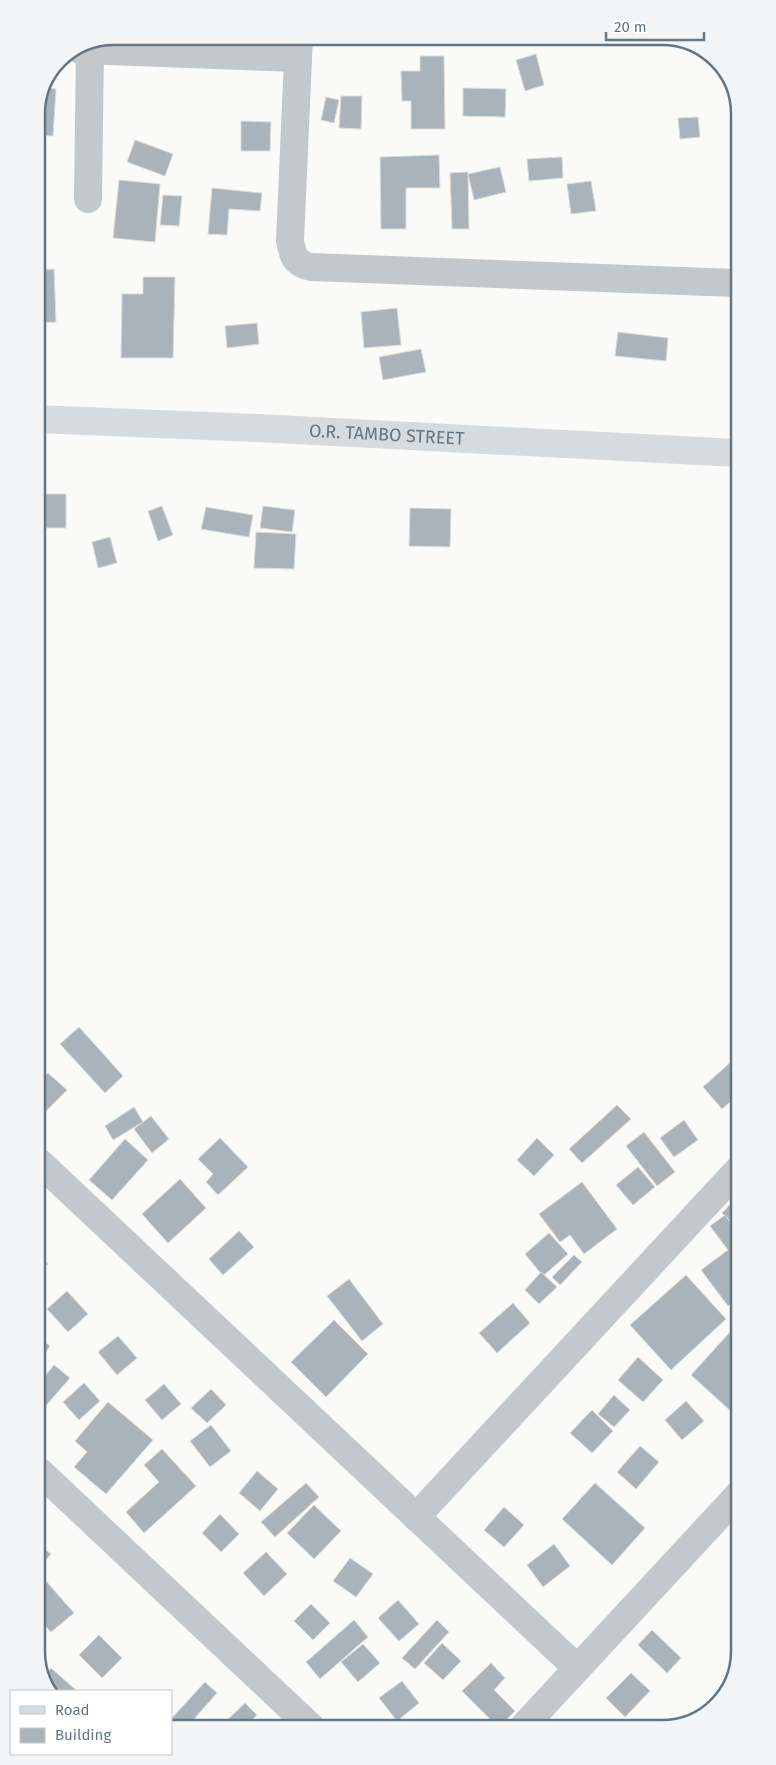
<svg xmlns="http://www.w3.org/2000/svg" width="776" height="1765" viewBox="0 0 776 1765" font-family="'Fira Sans',sans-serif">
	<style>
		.building { fill: #aab3b9; stroke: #dcdcda }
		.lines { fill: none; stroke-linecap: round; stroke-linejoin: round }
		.street { stroke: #c3c8cc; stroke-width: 28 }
		.secondary { stroke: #d6dbdf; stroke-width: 28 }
		.labels { text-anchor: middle; stroke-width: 5; stroke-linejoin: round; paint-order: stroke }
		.street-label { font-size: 18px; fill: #657683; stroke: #fff }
		.rim { fill: none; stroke: #657683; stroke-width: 2.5 }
	</style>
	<rect width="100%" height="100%" fill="#fafaf8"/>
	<g class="building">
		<polygon points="536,54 544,85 525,91 516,60"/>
		<polygon points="420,56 444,56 445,129 411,129 411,101 402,101 401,71 420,71"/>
		<polygon points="46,88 56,89 53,136 36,135 36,109"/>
		<polygon points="463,88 506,89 505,117 463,116"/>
		<polygon points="341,96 362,96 361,129 339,128"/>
		<polygon points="326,97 339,100 334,123 321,120"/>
		<polygon points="698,117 700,137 680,139 678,118"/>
		<polygon points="241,121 271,122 270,151 241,151"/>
		<polygon points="135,140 173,154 165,176 127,162"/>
		<polygon points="439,155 440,188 406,188 406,229 381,229 380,157"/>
		<polygon points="562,157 563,178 529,181 527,159"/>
		<polygon points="500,167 506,192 474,200 468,174"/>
		<polygon points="468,172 469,229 452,229 450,173"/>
		<polygon points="119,180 160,184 155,242 113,238"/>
		<polygon points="591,181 596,211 571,214 567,184"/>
		<polygon points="212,188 262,193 260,211 229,209 227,235 208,234"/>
		<polygon points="163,195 182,196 179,226 160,225"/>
		<polygon points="54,269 56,322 37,323 37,270"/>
		<polygon points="143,277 175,277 173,358 121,358 122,294 143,294"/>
		<polygon points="397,308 401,345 364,348 361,312"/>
		<polygon points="257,323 259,344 227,348 225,326"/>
		<polygon points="618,332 668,338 666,361 615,356"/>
		<polygon points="421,349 426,372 383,380 379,357"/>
		<rect x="37" y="494" width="29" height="34"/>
		<polygon points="162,506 173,535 158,541 148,511"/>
		<polygon points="263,506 295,510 292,532 260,528"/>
		<polygon points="206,507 253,515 249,537 201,529"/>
		<polygon points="410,508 451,509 450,547 409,546"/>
		<polygon points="256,532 296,534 294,569 254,568"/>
		<polygon points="110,537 117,563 98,568 92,542"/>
		<polygon points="79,1027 123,1076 105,1093 60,1044"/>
		<polygon points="734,1059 738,1064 738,1095 722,1109 703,1087"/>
		<polygon points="48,1073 67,1090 46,1111 39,1103 39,1082"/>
		<polygon points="617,1105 631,1119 582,1163 569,1149"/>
		<polygon points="134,1107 143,1122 113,1140 105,1126"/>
		<polygon points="151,1116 169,1139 152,1153 134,1129"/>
		<polygon points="684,1120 698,1140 674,1157 660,1138"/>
		<polygon points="644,1132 675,1172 657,1186 626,1146"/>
		<polygon points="220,1138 248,1167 218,1195 206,1182 213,1174 198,1159"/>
		<polygon points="537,1138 554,1155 534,1176 517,1160"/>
		<polygon points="125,1139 148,1160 112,1200 89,1180"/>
		<polygon points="638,1167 655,1187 633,1205 616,1185"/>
		<polygon points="180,1179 206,1208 168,1243 142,1214"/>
		<polygon points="582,1182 617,1229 584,1254 570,1235 560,1242 539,1214"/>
		<polygon points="736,1198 739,1200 739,1229 722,1213"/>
		<polygon points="725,1215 739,1233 739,1297 728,1306 701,1270 728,1250 710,1226"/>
		<polygon points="239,1231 254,1247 223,1275 209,1259"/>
		<polygon points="549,1233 568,1254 543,1276 525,1254"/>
		<polygon points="39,1254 48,1264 39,1272"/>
		<polygon points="574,1255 582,1262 560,1285 552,1277"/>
		<polygon points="541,1272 557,1287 539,1304 525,1290"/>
		<polygon points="686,1275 726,1319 671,1370 630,1325"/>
		<polygon points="349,1279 383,1324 362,1341 327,1296"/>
		<polygon points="67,1291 88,1314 68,1332 47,1309"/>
		<polygon points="513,1303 530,1323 497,1353 479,1333"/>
		<polygon points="334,1320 368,1354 326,1397 291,1362"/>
		<polygon points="739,1322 739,1408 734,1414 691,1375"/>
		<polygon points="118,1336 137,1358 117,1375 98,1352"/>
		<polygon points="40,1339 50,1346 40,1361"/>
		<polygon points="638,1357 663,1380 643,1402 618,1380"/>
		<polygon points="54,1365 70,1378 43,1409 40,1406 40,1382"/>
		<polygon points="84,1383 100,1401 79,1420 63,1402"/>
		<polygon points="164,1384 181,1404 162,1420 145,1400"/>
		<polygon points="211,1389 226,1405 207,1423 191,1408"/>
		<polygon points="614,1395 630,1410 614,1427 598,1414"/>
		<polygon points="686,1401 704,1421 682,1440 665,1420"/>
		<polygon points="108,1402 153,1440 106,1494 74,1467 87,1452 75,1441"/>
		<polygon points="592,1410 613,1431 592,1453 570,1433"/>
		<polygon points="211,1425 231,1451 210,1467 190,1441"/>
		<polygon points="640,1446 659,1462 636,1489 617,1472"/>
		<polygon points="162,1449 196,1486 144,1533 126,1512 159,1482 144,1465"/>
		<polygon points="257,1471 278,1489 260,1511 239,1493"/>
		<polygon points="306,1483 319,1497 275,1537 261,1522"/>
		<polygon points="595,1483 645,1528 612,1565 562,1519"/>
		<polygon points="314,1505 341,1531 314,1559 287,1533"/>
		<polygon points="504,1507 524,1525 504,1547 484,1530"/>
		<polygon points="220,1514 239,1534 221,1552 202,1533"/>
		<polygon points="554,1544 570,1566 543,1587 527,1565"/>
		<polygon points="40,1545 51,1554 40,1567"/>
		<polygon points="266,1552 287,1574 264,1596 243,1573"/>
		<polygon points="350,1558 373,1574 356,1597 333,1581"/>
		<polygon points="45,1580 74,1613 51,1632 40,1620 40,1584"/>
		<polygon points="398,1600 419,1624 399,1641 378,1618"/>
		<polygon points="311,1604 330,1623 313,1640 294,1621"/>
		<polygon points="354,1620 368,1637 320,1679 306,1662"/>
		<polygon points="437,1620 449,1632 415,1669 402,1658"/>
		<polygon points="652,1630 681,1658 667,1673 638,1645"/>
		<polygon points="99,1635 122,1658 102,1678 79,1655"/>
		<polygon points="442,1643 461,1661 443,1680 424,1663"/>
		<polygon points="363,1644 380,1663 358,1682 341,1662"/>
		<polygon points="491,1663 505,1678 494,1690 515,1711 500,1726 497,1726 462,1691"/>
		<polygon points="51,1668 77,1691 51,1691 42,1679"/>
		<polygon points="631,1673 650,1691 625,1717 606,1698"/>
		<polygon points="402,1681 419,1703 397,1721 379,1698"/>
		<polygon points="205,1682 217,1693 186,1728 171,1728 171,1719"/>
		<polygon points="245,1703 257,1715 244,1728 229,1728 224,1723"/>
	</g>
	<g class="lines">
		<g class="street">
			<path d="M 299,36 L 290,241 C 293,257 295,263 311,267 L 736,283"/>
			<polyline points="80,50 298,58"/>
			<polyline points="88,199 90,46"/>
			<polyline points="39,1162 577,1668"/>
			<polyline points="40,1472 311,1727"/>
			<polyline points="416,1517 738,1170"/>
			<polyline points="524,1726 739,1494"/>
		</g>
		<path class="secondary" id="s1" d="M 37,419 L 258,428 L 737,453"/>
	</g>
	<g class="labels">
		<g class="street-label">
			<text dy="6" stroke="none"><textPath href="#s1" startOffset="350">O.R. TAMBO STREET</textPath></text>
		</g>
	</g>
	<path d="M0 0H776V1765H0ZM114 45H662A69 69 0 0 1 731 114V1651A69 69 0 0 1 662 1720H114A69 69 0 0 1 45 1651V114A69 69 0 0 1 114 45Z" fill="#f3f4f5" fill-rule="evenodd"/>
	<path class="rim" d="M114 45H662A69 69 0 0 1 731 114V1651A69 69 0 0 1 662 1720H114A69 69 0 0 1 45 1651V114A69 69 0 0 1 114 45Z"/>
	<rect x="10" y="1690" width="162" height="65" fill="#ffffff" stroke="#c1c8cd"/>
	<rect x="20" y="1706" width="25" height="8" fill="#d6dbdf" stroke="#c1c8cd"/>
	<text x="55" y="1715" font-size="15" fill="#657683">Road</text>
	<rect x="20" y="1728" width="25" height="15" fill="#aab3b9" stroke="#c1c8cd"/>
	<text x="55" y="1740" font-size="15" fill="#657683">Building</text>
	<path d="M606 32v8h98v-8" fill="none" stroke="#657683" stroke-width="2.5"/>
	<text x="614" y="32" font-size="15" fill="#657683" stroke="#ffffff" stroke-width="4" paint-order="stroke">20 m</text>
</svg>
